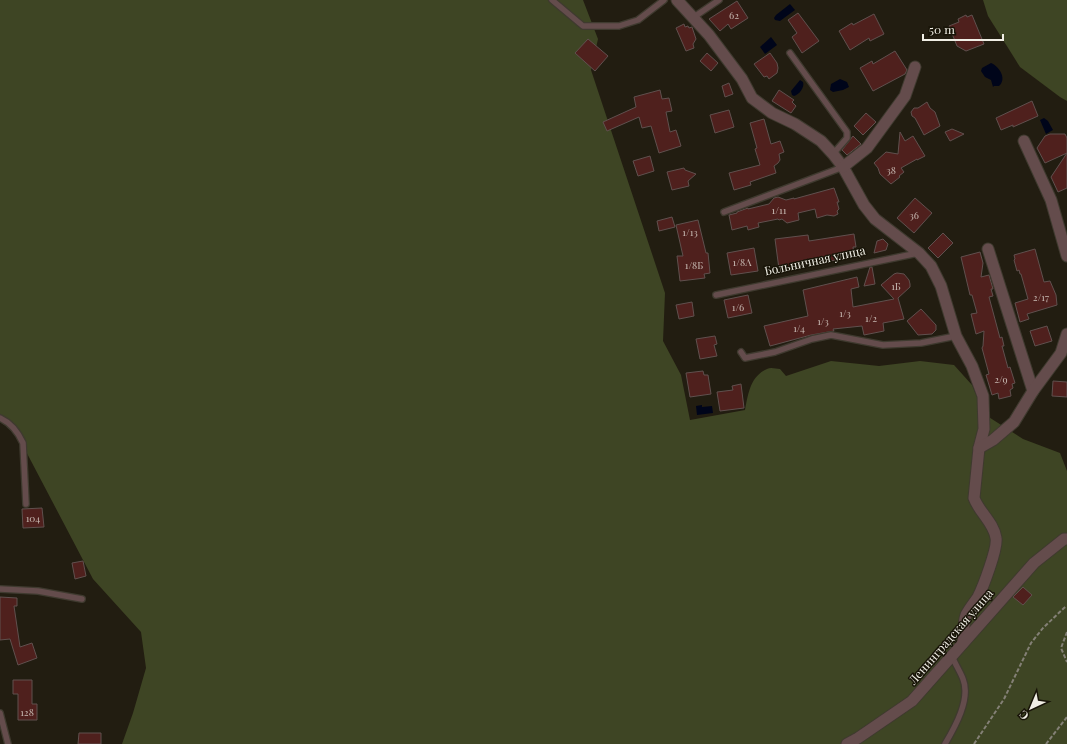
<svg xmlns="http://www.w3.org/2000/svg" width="1067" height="744" viewBox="0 0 1067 744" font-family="'Playfair Display',serif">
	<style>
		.green { fill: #3e4524 }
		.water { fill: #00051a }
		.building { fill: #4f201d; stroke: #60504e }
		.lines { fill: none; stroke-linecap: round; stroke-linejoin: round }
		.service-casing { stroke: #3f3a2f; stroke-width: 8 }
		.minor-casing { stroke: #3f3a2f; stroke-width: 13 }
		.path { stroke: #848076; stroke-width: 2; stroke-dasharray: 4 2; stroke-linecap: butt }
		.service { stroke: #644c4c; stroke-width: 5.5 }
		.minor { stroke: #644c4c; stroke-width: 11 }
		.labels { text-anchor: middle; stroke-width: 3; stroke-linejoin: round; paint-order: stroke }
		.number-label { font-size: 10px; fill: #c8bab3 }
		.street-label { font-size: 12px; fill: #f0eee5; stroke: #181408 }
	</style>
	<rect width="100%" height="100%" fill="#221d11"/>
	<g class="green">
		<path d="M 0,0 L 583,0 L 598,39 L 591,70 L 665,293 L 663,341 L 681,375 L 690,420 L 745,410 C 748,395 750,376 767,369 C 771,367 776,369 780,369 L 786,376 L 831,361 L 879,366 L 920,361 L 954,365 L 972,385 L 984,414 L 1023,439 L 1060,453 L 1067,471 L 1067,744 L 122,744 L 133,713 L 146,668 L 141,632 L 93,579 L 20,440 L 0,417 Z"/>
		<polygon points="983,0 1067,0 1067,101 1060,97 1020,67 988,16"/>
	</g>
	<g class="water">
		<polygon points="790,4 795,10 780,21 775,20 774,18 776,15"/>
		<polygon points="771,37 777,45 765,54 760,47"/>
		<path d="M 991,63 C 1000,67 1007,79 999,86 L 994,86 L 993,87 L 991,80 L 985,77 L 981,71 L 982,68 Z"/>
		<polygon points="840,79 847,82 849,87 843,90 833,92 830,90 831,84"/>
		<path d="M 800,80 L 803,82 C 805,87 799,95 794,96 L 792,95 L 791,91 Z"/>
		<polygon points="1044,118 1048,121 1053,130 1046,134 1040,120"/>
		<polygon points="702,405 702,407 712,406 713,413 697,415 696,406"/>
	</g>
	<g class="building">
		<polygon points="737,1 748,18 731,29 728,24 720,31 709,19"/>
		<polygon points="798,13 819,41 802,53 792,37 797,33 788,20"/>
		<polygon points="874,14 884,34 870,41 869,38 850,50 839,31 852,23 853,25"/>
		<polygon points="966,15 967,17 972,15 984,44 966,51 957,46 949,26 959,22 958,19"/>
		<polygon points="684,24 685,27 688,26 689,28 692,27 696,39 693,44 694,48 686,51 676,28"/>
		<polygon points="588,39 608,56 595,71 575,53"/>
		<polygon points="895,51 907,70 905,74 873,91 860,68 872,61 873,64"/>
		<polygon points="707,53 718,63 711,71 700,61"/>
		<polygon points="770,53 777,63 778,68 777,73 769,79 767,76 764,77 754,64"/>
		<polygon points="729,83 733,94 725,97 722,86"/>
		<polygon points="660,90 662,99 669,98 672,111 666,112 670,132 676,130 681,146 659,153 651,126 642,128 639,117 607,131 603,122 636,107 634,97"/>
		<polygon points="779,90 794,100 792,102 796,106 791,113 772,101"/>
		<polygon points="1032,101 1038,116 1013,127 1013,125 1001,130 996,118"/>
		<polygon points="927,102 930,108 935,112 940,126 924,135 915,118 912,116 911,112 914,108 918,108"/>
		<polygon points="729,110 734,127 715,133 710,115"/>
		<polygon points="866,113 876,122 863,135 854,126"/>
		<polygon points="764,119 771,144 780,141 784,152 779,154 780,160 778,163 774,166 776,173 750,182 751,185 734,190 729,173 760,165 755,149 757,148 750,123"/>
		<polygon points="952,129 964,134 950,141 945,132"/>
		<polygon points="900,132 905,141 913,136 925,156 917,160 917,159 901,168 904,172 899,176 900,177 891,184 880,174 878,168 874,163 886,152 898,154"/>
		<polygon points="1050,134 1065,134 1067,138 1067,153 1045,163 1037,148 1045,136"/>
		<polygon points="853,136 861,144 847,155 842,150"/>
		<polygon points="1067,153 1067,188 1058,192 1051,177"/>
		<polygon points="650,156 654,171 638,176 633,161"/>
		<polygon points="684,168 685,170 696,174 688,181 689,186 672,190 667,172"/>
		<polygon points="834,188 839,202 837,202 839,209 837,211 838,214 834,216 827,215 817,218 815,209 798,213 799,220 787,223 782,219 779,220 778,219 758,223 759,227 748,230 747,226 732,230 729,215 737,213 737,212 748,208 748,209 769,204 774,198 778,197 786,200 794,198 794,199"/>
		<polygon points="915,198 932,213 914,233 897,218"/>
		<polygon points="672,217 675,227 659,231 657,221"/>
		<polygon points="698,220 706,253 708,253 710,273 704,274 705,278 680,281 677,256 683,256 676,225"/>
		<polygon points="943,233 953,243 938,258 928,248"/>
		<polygon points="854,234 856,247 853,247 854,255 849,255 849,258 779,269 775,239 808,235 809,241"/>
		<polygon points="883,239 888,244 886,250 874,253 877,241"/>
		<polygon points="754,248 758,271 731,275 727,253"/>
		<polygon points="1035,249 1044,282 1050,281 1056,295 1057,305 1027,314 1029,319 1020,322 1015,303 1028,299 1021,274 1020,274 1019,270 1017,271 1014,260 1015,259 1014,255"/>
		<polygon points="980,252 983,263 981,277 989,275 993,289 991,289 993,296 989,297 1000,338 1002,337 1004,346 1002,346 1008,368 1010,367 1015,383 1012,384 1013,388 1010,390 1011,396 999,399 998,393 992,395 986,375 989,374 982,348 983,346 984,331 976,334 971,314 977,313 972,295 970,295 961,257"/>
		<polygon points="870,267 872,267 875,284 864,286"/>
		<polygon points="897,273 904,274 909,280 910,284 910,287 898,298 904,319 883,323 884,331 864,335 862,326 833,329 834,331 811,335 770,346 764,326 808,316 803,290 857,277 859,287 851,289 853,307 894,299 881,285 894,274"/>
		<polygon points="748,295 752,313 728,318 724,300"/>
		<polygon points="692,302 694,316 679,319 676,305"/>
		<polygon points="921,309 936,325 936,330 932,334 918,335 907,321"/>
		<polygon points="1047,326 1052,341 1035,346 1030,331"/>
		<polygon points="715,336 717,344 714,345 717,356 700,359 696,339"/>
		<polygon points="703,371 704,375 708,375 711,394 690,397 686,373"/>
		<polygon points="1053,381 1067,382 1067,397 1052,396"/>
		<polygon points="741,384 744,408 720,411 717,392 733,390 732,386"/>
		<polygon points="42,508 44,527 23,528 22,509"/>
		<polygon points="83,561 86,576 75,579 72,563"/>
		<polygon points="1023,587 1032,595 1023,605 1013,597"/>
		<polygon points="0,597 17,598 17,606 14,606 20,647 32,643 37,658 18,665 10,639 0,640"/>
		<polygon points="13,680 32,680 32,704 37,704 37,720 18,720 18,694 13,694"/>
		<polygon points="79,733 101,733 101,744 78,744"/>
	</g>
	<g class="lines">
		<g class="service-casing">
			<g id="service">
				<polyline points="552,0 583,26 619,26 638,20 664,0"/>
				<polyline points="694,17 719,0"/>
				<polyline points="790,53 847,132 847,138 833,154"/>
				<polyline points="724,212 843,167"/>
				<polyline points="716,295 918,253"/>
				<polyline points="741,352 745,358 775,352 812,339 831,335 883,345 921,343 956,336"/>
				<path d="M 0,418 C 11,423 18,432 23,443 L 26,504"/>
				<polyline points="0,589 38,591 82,599"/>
				<polyline points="0,713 8,744"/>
				<path d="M 945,744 C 955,727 971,699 963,679 C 960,671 955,664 952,656"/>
			</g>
		</g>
		<g class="minor-casing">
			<g id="minor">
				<path d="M 677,0 L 709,35 L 742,79 L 752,98 L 772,113 L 795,124 L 821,141 L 833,154 L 843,167 L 864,205 L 875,219 L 919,253 L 931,266 L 941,286 L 956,336 L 972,366 L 983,396 L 984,429 L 979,448 L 974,498 C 979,512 994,523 996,538 C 998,548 983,587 978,597 C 974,603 969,609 966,615 C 963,623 964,634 963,643"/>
				<polyline points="1024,141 1051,200 1067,256"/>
				<polyline points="843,167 867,148 905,96 915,67"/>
				<polyline points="988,249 1033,391"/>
				<polyline points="979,448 993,440 1014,422 1033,391 1061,353 1067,334"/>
				<polyline points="847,744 858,738 912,701 1034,563 1064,539 1067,539"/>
			</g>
		</g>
		<g class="path">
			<polyline points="1067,632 1061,648 1067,662"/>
			<polyline points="974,744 1004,699 1031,643 1043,628 1064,608 1067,606"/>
			<polyline points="1046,744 1067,717"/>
		</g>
		<use href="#service" class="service"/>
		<use href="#minor" class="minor"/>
	</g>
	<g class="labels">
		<g class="number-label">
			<text x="734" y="19">62</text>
			<text x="891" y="174">38</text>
			<text x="779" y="214">1/11</text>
			<text x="914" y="219">36</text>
			<text x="690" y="236">1/13</text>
			<text x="742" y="266">1/8А</text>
			<text x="694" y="269">1/8Б</text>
			<text x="896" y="290">1Б</text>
			<text x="1041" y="301">2/17</text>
			<text x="738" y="311">1/6</text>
			<text x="845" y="317">1/3</text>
			<text x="871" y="322">1/2</text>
			<text x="823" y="325">1/3</text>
			<text x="799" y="332">1/4</text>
			<text x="1001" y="383">2/9</text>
			<text x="33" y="522">104</text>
			<text x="27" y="716">128</text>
		</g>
		<g class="street-label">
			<text transform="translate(815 261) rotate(-12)" y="4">Больничная улица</text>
			<text transform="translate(951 637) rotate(-49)" y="4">Ленинградская улица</text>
		</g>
	</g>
	<g transform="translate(1031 708) rotate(224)" stroke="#181408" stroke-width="3" paint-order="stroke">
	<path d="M0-3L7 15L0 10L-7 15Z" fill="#f0eee5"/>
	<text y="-6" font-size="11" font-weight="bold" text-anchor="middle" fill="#f0eee5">С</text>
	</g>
	<path d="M923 34v6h80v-6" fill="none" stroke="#f0eee5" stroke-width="2"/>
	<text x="929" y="34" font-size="12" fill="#f0eee5" stroke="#181408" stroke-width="3" paint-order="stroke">50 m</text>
</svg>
